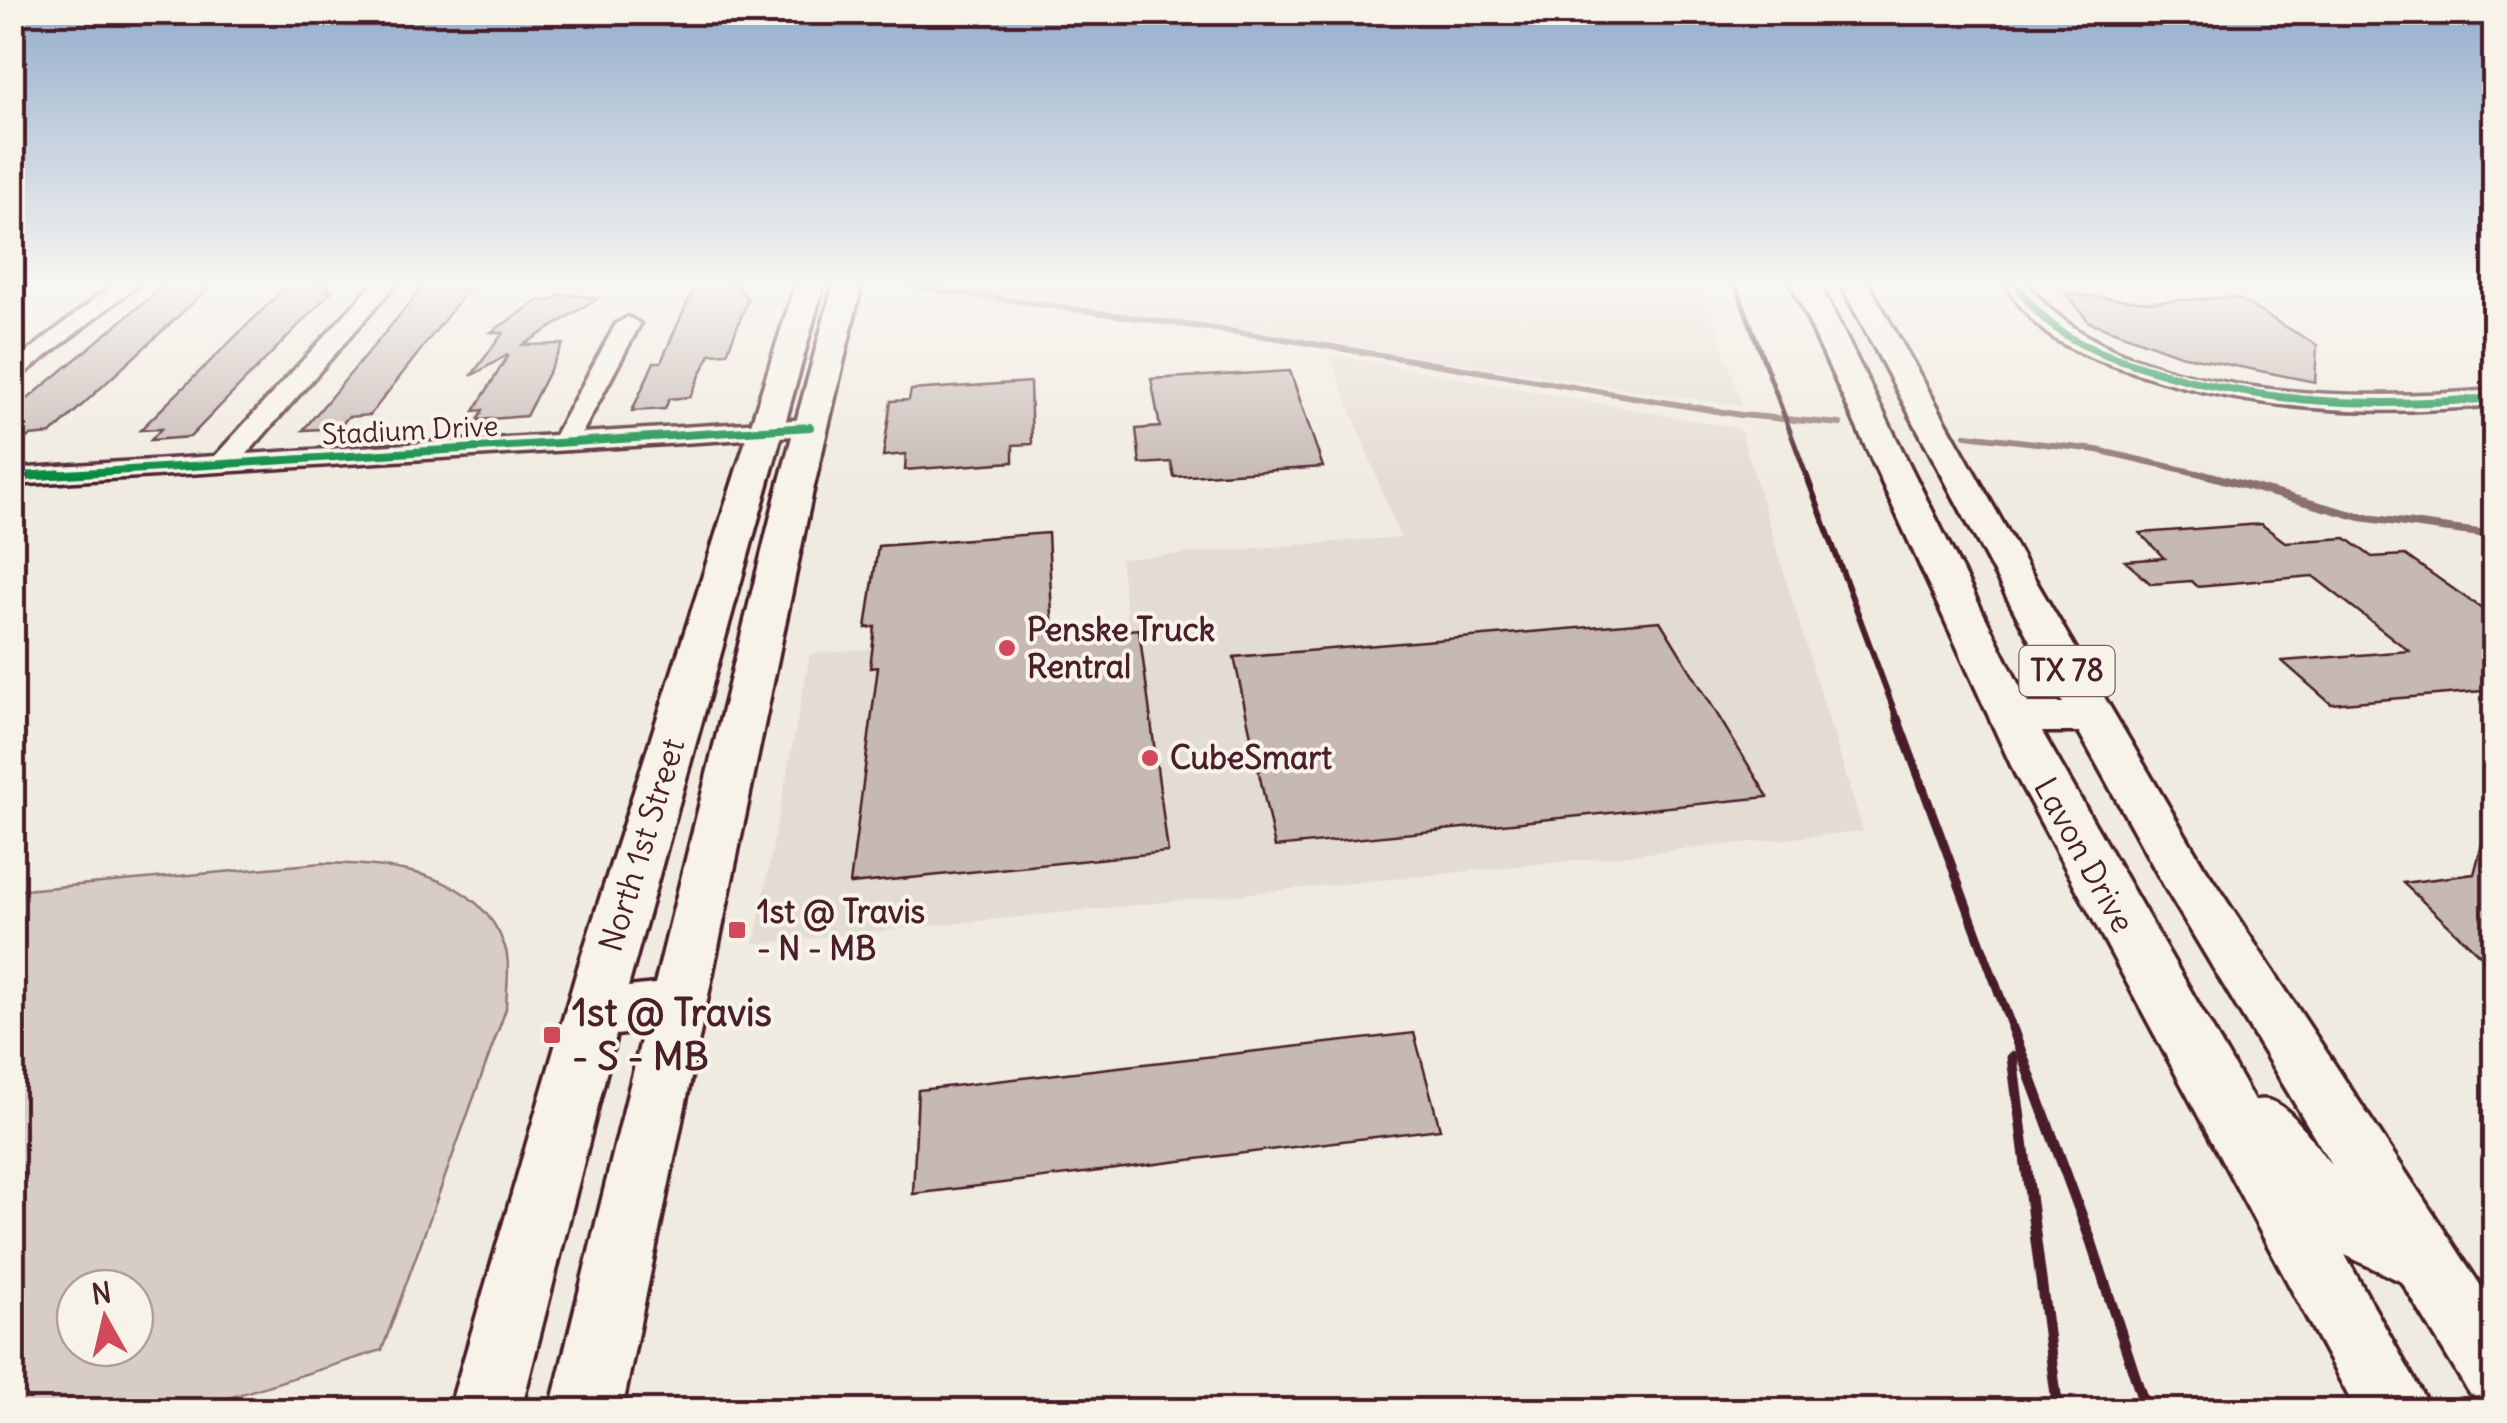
<svg xmlns="http://www.w3.org/2000/svg" width="2507" height="1423" viewBox="0 0 2507 1423" font-family="Delius,sans-serif">
	<style>
		.built { fill: #e3dcd2 }
		.green { fill: #d8cdc6; stroke: #917678; stroke-width: 2.5; fill-rule: evenodd }
		.lines { fill: none; stroke-linecap: round; stroke-linejoin: round }
		.stream-far1 { stroke: #8b6f72; stroke-width: 6 }
		.stream { stroke: #8b6f72; stroke-width: 8 }
		.building { fill: #c6b8b3; stroke: #4a1f2b; stroke-width: 2.5 }
		.minor-casing { stroke: #4a1f2b; stroke-width: 7 }
		.major-casing { stroke: #4a1f2b; stroke-width: 7 }
		.minor { fill: #f7f3e8; fill-rule: evenodd }
		.major { fill: #f7f3e8; fill-rule: evenodd }
		.rail-far3 { stroke: #4a1f2b; stroke-width: 5 }
		.rail-far2 { stroke: #4a1f2b; stroke-width: 6 }
		.rail-far1 { stroke: #4a1f2b; stroke-width: 9 }
		.rail { stroke: #4a1f2b; stroke-width: 11 }
		.cycleway-far1-casing { stroke: #f7f3e8; stroke-width: 12 }
		.cycleway-casing { stroke: #f7f3e8; stroke-width: 14 }
		.cycleway-far1 { stroke: #00873e; stroke-width: 8 }
		.cycleway { stroke: #00873e; stroke-width: 9 }
		.poi-dot { fill: #d1495b; stroke: #f7f3e8; stroke-width: 4 }
		.labels { text-anchor: middle; stroke-width: 8; stroke-linejoin: round; paint-order: stroke }
		.far-street-label { font-size: 28px; fill: #4a1f2b; stroke: #f7f3e8 }
		.shield { fill: #f7f3e8; stroke: #7e5f64; stroke-width: 2.5 }
		.shield-label { font-size: 30px; font-weight: bold; fill: #4a1f2b }
		.poi-label { font-size: 32px; font-weight: bold; fill: #4a1f2b; stroke: #f7f3e8; text-anchor: start }
		.street-label { font-size: 32px; fill: #4a1f2b; stroke: #f7f3e8 }
		.near-poi-label { font-size: 38px; font-weight: bold; fill: #4a1f2b; stroke: #f7f3e8; text-anchor: start }
	</style>
	<rect width="100%" height="100%" fill="#f0ebe0"/>
	<filter id="ink" filterUnits="userSpaceOnUse"><feTurbulence type="fractalNoise" baseFrequency=".01" numOctaves="2"/><feDisplacementMap in="SourceGraphic" scale="20" xChannelSelector="R" yChannelSelector="G"/><feConvolveMatrix kernelMatrix="1 2 1 2 8 2 1 2 1" color-interpolation-filters="sRGB"/></filter>
	<g filter="url(#ink)">
		<g class="built">
			<polygon points="932,283 1702,283 1742,406"/>
			<polygon points="1329,354 1740,429 1863,831 754,944 810,654 1128,626 1120,559 1400,537"/>
		</g>
		<path class="green" d="M 322,863 C 390,864 479,871 505,947 C 511,964 506,991 506,1009 L 382,1350 L 190,1410 L 13,1410 L 13,891 ZM 75,1288 L 135,1288 L 135,1348 L 75,1348 Z"/>
		<g class="lines">
			<g class="stream-far1">
				<polyline points="891,283 1278,338 1741,415 1840,424"/>
				<polyline points="1966,435 2097,450 2214,477"/>
			</g>
			<polyline class="stream" points="2204,474 2360,517 2494,535"/>
		</g>
		<g class="building">
			<polygon points="167,283 214,283 51,434 29,436 12,450 12,412"/>
			<polygon points="290,283 332,283 324,291 332,291 190,437 151,440 161,429 140,430"/>
			<polygon points="473,283 370,415 348,417 339,428 303,430 425,285"/>
			<polygon points="696,283 734,283 748,299 727,353 710,354 690,397 669,399 665,409 632,411 654,362 661,362"/>
			<polygon points="562,294 598,298 523,345 563,344 526,416 478,420 483,410 474,411 509,354 471,376 503,333 491,332 540,300 551,301"/>
			<polygon points="2066,294 2149,302 2235,297 2317,345 2315,382 2180,355 2089,322"/>
			<polygon points="1290,371 1323,467 1174,477 1171,462 1140,464 1136,429 1160,427 1151,379"/>
			<polygon points="1030,382 1032,444 1013,445 1013,462 905,470 906,454 883,456 891,401 909,400 911,390"/>
			<polygon points="2261,524 2285,542 2346,538 2372,557 2405,555 2482,609 2494,608 2494,690 2331,704 2282,661 2409,651 2313,576 2196,586 2191,581 2151,584 2125,561 2164,558 2140,533"/>
			<polygon points="1048,533 1053,636 1139,629 1168,852 850,884 878,667 870,668 875,627 866,628 878,546"/>
			<polygon points="1660,621 1768,797 1275,847 1234,657"/>
			<polygon points="2487,826 2494,827 2494,968 2403,883 2474,874"/>
			<polygon points="1414,1033 1440,1129 913,1194 918,1090"/>
		</g>
		<g class="lines">
			<g class="minor-casing">
				<g id="minor">
					<polygon points="115,283 140,283 12,383 12,364"/>
					<polygon points="374,283 397,283 247,454 555,435 616,324 628,317 640,324 582,433 810,419 823,427 810,435 12,485 12,469 215,456"/>
					<path d="M 2004,283 L 2026,283 C 2118,403 2357,401 2494,390 L 2494,405 C 2373,417 2257,412 2140,374 C 2109,364 2076,354 2049,335 C 2031,321 2017,302 2004,283 Z"/>
				</g>
			</g>
			<g class="major-casing">
				<g id="major">
					<polygon points="796,283 824,283 628,987 655,984 776,495 834,283 862,283 812,495 622,1410 550,1410 643,1032 616,1035 521,1410 449,1410 579,964"/>
					<path d="M 1791,283 L 1819,283 L 2028,703 L 2063,703 L 1840,283 L 1868,283 L 2027,566 L 2203,865 L 2494,1306 L 2494,1403 L 2469,1393 L 2402,1282 L 2345,1255 L 2431,1410 L 2356,1410 L 2015,774 ZM 2042,732 L 2079,732 L 2167,891 L 2331,1164 C 2313,1145 2285,1090 2254,1101 Z"/>
				</g>
			</g>
			<use href="#minor" class="minor"/>
			<use href="#major" class="major"/>
			<polyline class="rail-far3" points="1735,283 1807,477"/>
			<polyline class="rail-far2" points="1806,474 1898,721"/>
			<polyline class="rail-far1" points="1897,718 2013,1031"/>
			<g class="rail">
				<polyline points="2012,1028 2091,1241 2146,1410"/>
				<polyline points="2012,1057 2058,1410"/>
			</g>
			<g class="cycleway-far1-casing">
				<g id="cycleway-far1">
					<path d="M 2015,283 C 2027,299 2039,316 2056,328 C 2081,348 2116,358 2146,368 C 2261,405 2375,408 2494,398"/>
					<polyline points="19,477 810,427"/>
				</g>
			</g>
			<g class="cycleway-casing">
				<polyline id="cycleway" points="12,477 59,474"/>
			</g>
			<use href="#cycleway-far1" class="cycleway-far1"/>
			<use href="#cycleway" class="cycleway"/>
		</g>
	</g>
	<linearGradient id="sky" x2="0" y2="1"><stop stop-color="#94aecc"/><stop offset="0.59" stop-color="#f8f6f1"/><stop offset="1" stop-color="#f8f6f1" stop-opacity="0"/></linearGradient>
	<rect width="2507" height="482" fill="url(#sky)"/>
	<g class="poi-dot">
		<circle cx="1007" cy="648" r="10"/>
		<circle cx="1150" cy="758" r="10"/>
		<rect x="727" y="920" width="20" height="20" rx="5"/>
		<rect x="542" y="1025" width="20" height="20" rx="5"/>
	</g>
	<g class="labels">
		<g class="far-street-label">
			<text transform="translate(410 430) rotate(-3)" y="10">Stadium Drive</text>
		</g>
		<rect class="shield" x="2019.5" y="646" width="95" height="50" rx="8"/>
		<g class="shield-label">
			<text x="2067" y="681">TX 78</text>
		</g>
		<g class="poi-label">
			<text x="1027" y="641">Penske Truck<tspan x="1027" dy="37">Rentral</tspan></text>
			<text x="1170" y="769">CubeSmart</text>
			<text x="757" y="923">1st @ Travis<tspan x="757" dy="37">- N - MB</tspan></text>
		</g>
		<g class="street-label">
			<text transform="translate(642 845) rotate(-73)" y="11">North 1st Street</text>
			<text transform="translate(2084 855) rotate(61)" y="11">Lavon Drive</text>
		</g>
		<g class="near-poi-label">
			<text x="572" y="1026">1st @ Travis<tspan x="572" dy="44">- S - MB</tspan></text>
		</g>
	</g>
	<rect width="2507" height="1423" fill="none" stroke="#f7f3e8" stroke-width="50"/>
	<rect x="25" y="25" width="2457" height="1373" fill="none" stroke="#4a1f2b" stroke-width="4" filter="url(#ink)"/>
	<g transform="translate(105 1318) rotate(352)"><circle r="48" fill="#f7f3e8" stroke="#b29e9c" stroke-width="2.5"/>
	<path d="M0-8L18 38L0 25L-18 38Z" fill="#d1495b"/>
	<text y="-15" font-size="28" font-weight="bold" text-anchor="middle" fill="#4a1f2b">N</text>
	</g>
</svg>
